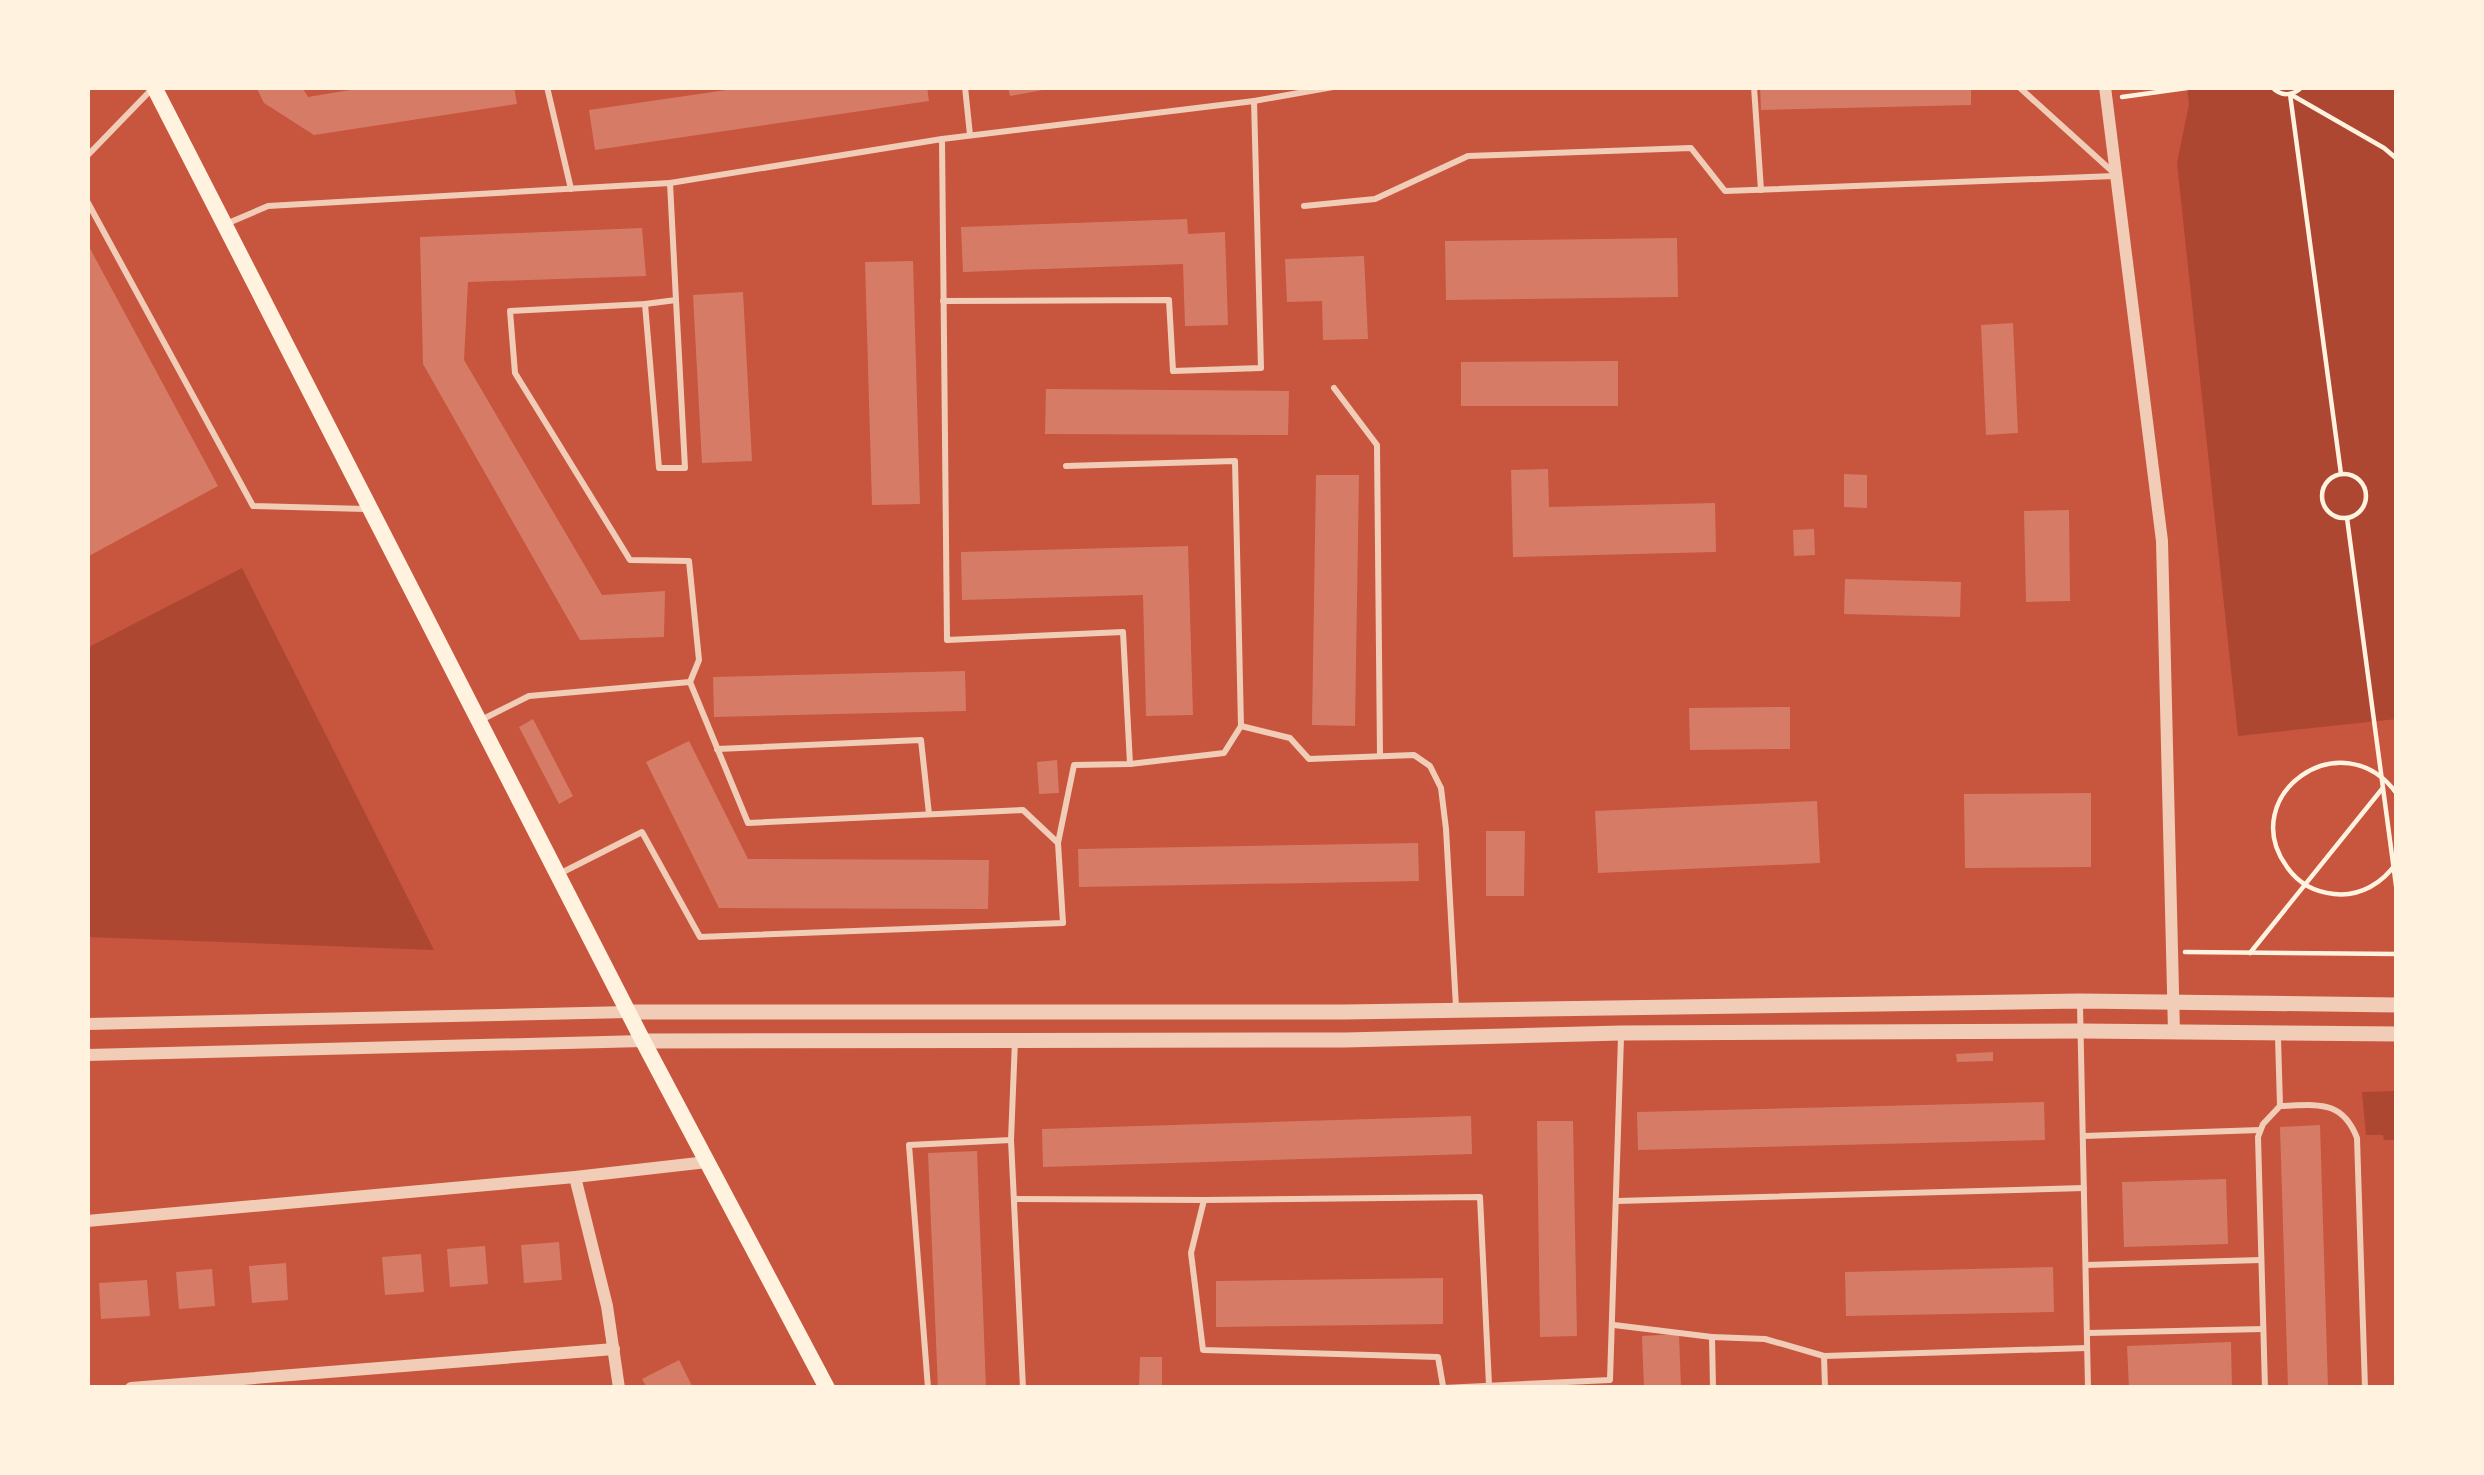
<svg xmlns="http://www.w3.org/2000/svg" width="2484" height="1475" viewBox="0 0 2484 1475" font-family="'IBM Plex Sans',sans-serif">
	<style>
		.green { fill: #ae4732 }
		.building { fill: #d67c66 }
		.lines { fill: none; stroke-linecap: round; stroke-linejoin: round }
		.path { stroke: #fff3e0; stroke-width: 4.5 }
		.service { stroke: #f1ccb7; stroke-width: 6 }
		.minor { stroke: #f1ccb7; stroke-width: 12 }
		.tertiary { stroke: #f1ccb7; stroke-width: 15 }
		.secondary { stroke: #fff3e0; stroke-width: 16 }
	</style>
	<rect width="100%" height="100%" fill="#c8553d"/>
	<g class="green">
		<polygon points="2187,87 2397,87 2397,719 2238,736 2177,163 2189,104"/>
		<polygon points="242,568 434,950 87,937 87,648"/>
		<polygon points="2397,1091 2397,1140 2384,1140 2383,1135 2366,1135 2362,1092"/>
	</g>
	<g class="building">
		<polygon points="256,87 302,87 308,97 368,87 514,87 517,104 314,135 264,103"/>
		<polygon points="747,87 927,87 929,101 595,150 589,110"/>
		<polygon points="1008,87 1048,87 1048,89 1010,96"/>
		<polygon points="1760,87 1971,87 1971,105 1761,110"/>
		<polygon points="1187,219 1188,234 1225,232 1228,325 1185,326 1183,264 963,272 961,227"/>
		<polygon points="642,228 646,276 468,282 464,360 602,595 665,591 664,637 580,640 423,364 420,237"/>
		<polygon points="1677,238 1678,297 1446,300 1445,241"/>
		<polygon points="87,243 218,486 87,557"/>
		<polygon points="1364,256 1368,339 1323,340 1322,301 1287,302 1285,259"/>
		<polygon points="913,261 920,504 872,505 865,262"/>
		<polygon points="743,292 752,461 702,463 693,295"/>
		<polygon points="2013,323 2018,433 1986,435 1981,325"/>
		<polygon points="1618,361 1618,406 1461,406 1461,362"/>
		<polygon points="1046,389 1289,391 1288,435 1045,434"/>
		<polygon points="1548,469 1549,507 1715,503 1716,552 1513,557 1511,470"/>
		<polygon points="1844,474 1867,475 1867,508 1844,507"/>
		<polygon points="1316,475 1359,475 1355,726 1312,725"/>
		<polygon points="2069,510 2070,601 2026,602 2024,511"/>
		<polygon points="1814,529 1815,555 1794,556 1793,530"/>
		<polygon points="1188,546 1193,715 1146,716 1143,595 962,600 961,552"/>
		<polygon points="1845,579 1961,582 1960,617 1844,614"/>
		<polygon points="965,671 966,711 714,717 713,677"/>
		<polygon points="1790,707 1790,749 1690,750 1689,708"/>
		<polygon points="533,719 573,796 559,804 519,727"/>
		<polygon points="689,741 748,859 989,860 988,909 719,908 646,762"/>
		<polygon points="1057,760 1059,793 1039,794 1037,762"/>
		<polygon points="2091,793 2091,867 1965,868 1964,794"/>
		<polygon points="1817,801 1820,863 1598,873 1595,811"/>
		<polygon points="1486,831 1525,831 1524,896 1486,896"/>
		<polygon points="1418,843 1419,881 1079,887 1078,849"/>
		<polygon points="1993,1052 1993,1061 1957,1062 1956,1054"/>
		<polygon points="2044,1102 2045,1140 1638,1150 1637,1112"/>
		<polygon points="1471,1116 1472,1154 1043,1167 1042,1129"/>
		<polygon points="1537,1121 1573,1121 1577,1336 1540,1337"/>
		<polygon points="2320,1125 2328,1388 2288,1388 2280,1127"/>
		<polygon points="977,1151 986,1388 938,1388 928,1153"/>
		<polygon points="2226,1179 2228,1244 2124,1247 2122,1182"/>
		<polygon points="559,1242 562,1280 524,1283 521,1245"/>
		<polygon points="485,1246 488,1284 450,1287 447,1249"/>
		<polygon points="421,1254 424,1292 385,1295 382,1257"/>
		<polygon points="286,1263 288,1300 252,1303 249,1266"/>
		<polygon points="2053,1267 2054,1312 1846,1316 1845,1272"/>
		<polygon points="212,1269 215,1306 179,1309 176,1272"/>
		<polygon points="1443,1278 1443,1324 1216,1327 1216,1281"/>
		<polygon points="147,1280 150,1316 101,1319 99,1283"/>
		<polygon points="1679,1334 1681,1388 1644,1388 1642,1336"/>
		<polygon points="2231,1342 2232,1388 2129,1388 2127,1346"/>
		<polygon points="1140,1357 1162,1357 1162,1388 1139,1388"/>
		<polygon points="679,1360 693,1388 647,1388 642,1379"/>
	</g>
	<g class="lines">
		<g class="path">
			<path d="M 2272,87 C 2281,97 2293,96 2302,87"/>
			<polyline points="2290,94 2341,474"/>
			<polyline points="2290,94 2384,148 2397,159"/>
			<polyline points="2122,97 2194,87"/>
			<circle cx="2344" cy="496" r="22"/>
			<polyline points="2347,518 2397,893"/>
			<path d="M 2397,794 C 2342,718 2235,796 2287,867 C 2298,883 2315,892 2334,894 C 2360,897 2383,883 2397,862"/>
			<polyline points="2185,952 2397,954"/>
			<polyline points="2250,953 2382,789"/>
		</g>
		<g class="service">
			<polyline points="547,87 571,189"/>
			<polyline points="965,87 970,135"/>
			<polyline points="1754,87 1761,190"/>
			<polyline points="2019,87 2114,173"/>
			<polyline points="1254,101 1333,87"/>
			<polyline points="942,139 1254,101 1261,368 1173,371 1169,300 943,301"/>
			<polyline points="87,156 151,90"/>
			<polyline points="670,183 942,139 947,640 1123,632 1130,764 1074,765 1058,843"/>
			<polyline points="87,201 253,506 365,509"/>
			<polyline points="1304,206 1375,199 1468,156 1691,148 1725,191 2114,176"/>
			<polyline points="226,224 268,206 670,183 676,300 645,304 510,311 515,373 630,560 689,561 699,660 690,682"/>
			<polyline points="645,304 659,468 685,468 676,300"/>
			<polyline points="1334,388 1377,445 1380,756"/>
			<polyline points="1066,466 1235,461 1241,726 1224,753 1130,764"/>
			<polyline points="483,719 529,696 690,682 748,823 1023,810 1058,843 1063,923 700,937 642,832 561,873"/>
			<polyline points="1241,726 1290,738 1309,759 1414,755 1430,766 1441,788 1446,829 1456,1007"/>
			<polyline points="717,749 921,740 929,814"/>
			<polyline points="2080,1005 2088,1388"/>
			<polyline points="2278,1037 2280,1106"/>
			<polyline points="2084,1136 2260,1130"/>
			<polyline points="1011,1140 1023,1388"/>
			<polyline points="1014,1199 1204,1200"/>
			<polyline points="1617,1201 2084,1188"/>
			<polyline points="2086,1265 2261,1260"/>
			<polyline points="1614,1325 1712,1337 1713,1388"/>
			<polyline points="2087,1333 2263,1329"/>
			<polyline points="1712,1337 1765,1339 1824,1356 2087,1348"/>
			<polyline points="1824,1356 1825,1388"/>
			<polyline points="1443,1386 1438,1357 1203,1350 1191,1253 1204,1200 1480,1197 1489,1385"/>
			<polyline points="928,1388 909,1145 1011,1140 1015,1040"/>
			<polyline points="1443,1388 1610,1380 1621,1037"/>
			<path d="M 2265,1388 L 2258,1137 L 2263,1124 L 2280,1106 C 2317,1105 2342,1099 2357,1138 L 2365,1388"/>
		</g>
		<g class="minor">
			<polyline points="2105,87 2162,541 2174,1032"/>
			<polyline points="87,1024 629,1012"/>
			<polyline points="87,1055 643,1041"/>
			<polyline points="575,1177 607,1306 619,1388"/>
			<polyline points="87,1221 575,1177 707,1162"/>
			<polyline points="131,1388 614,1349"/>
		</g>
		<g class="tertiary">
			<polyline points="629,1012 1344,1012 2080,1001 2397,1005"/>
			<polyline points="643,1041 1345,1040 1621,1033 2081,1031 2397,1034"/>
		</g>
		<polyline class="secondary" points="154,87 643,1041 827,1388"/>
	</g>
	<rect width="2484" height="1475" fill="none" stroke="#fff3e0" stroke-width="180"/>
</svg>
